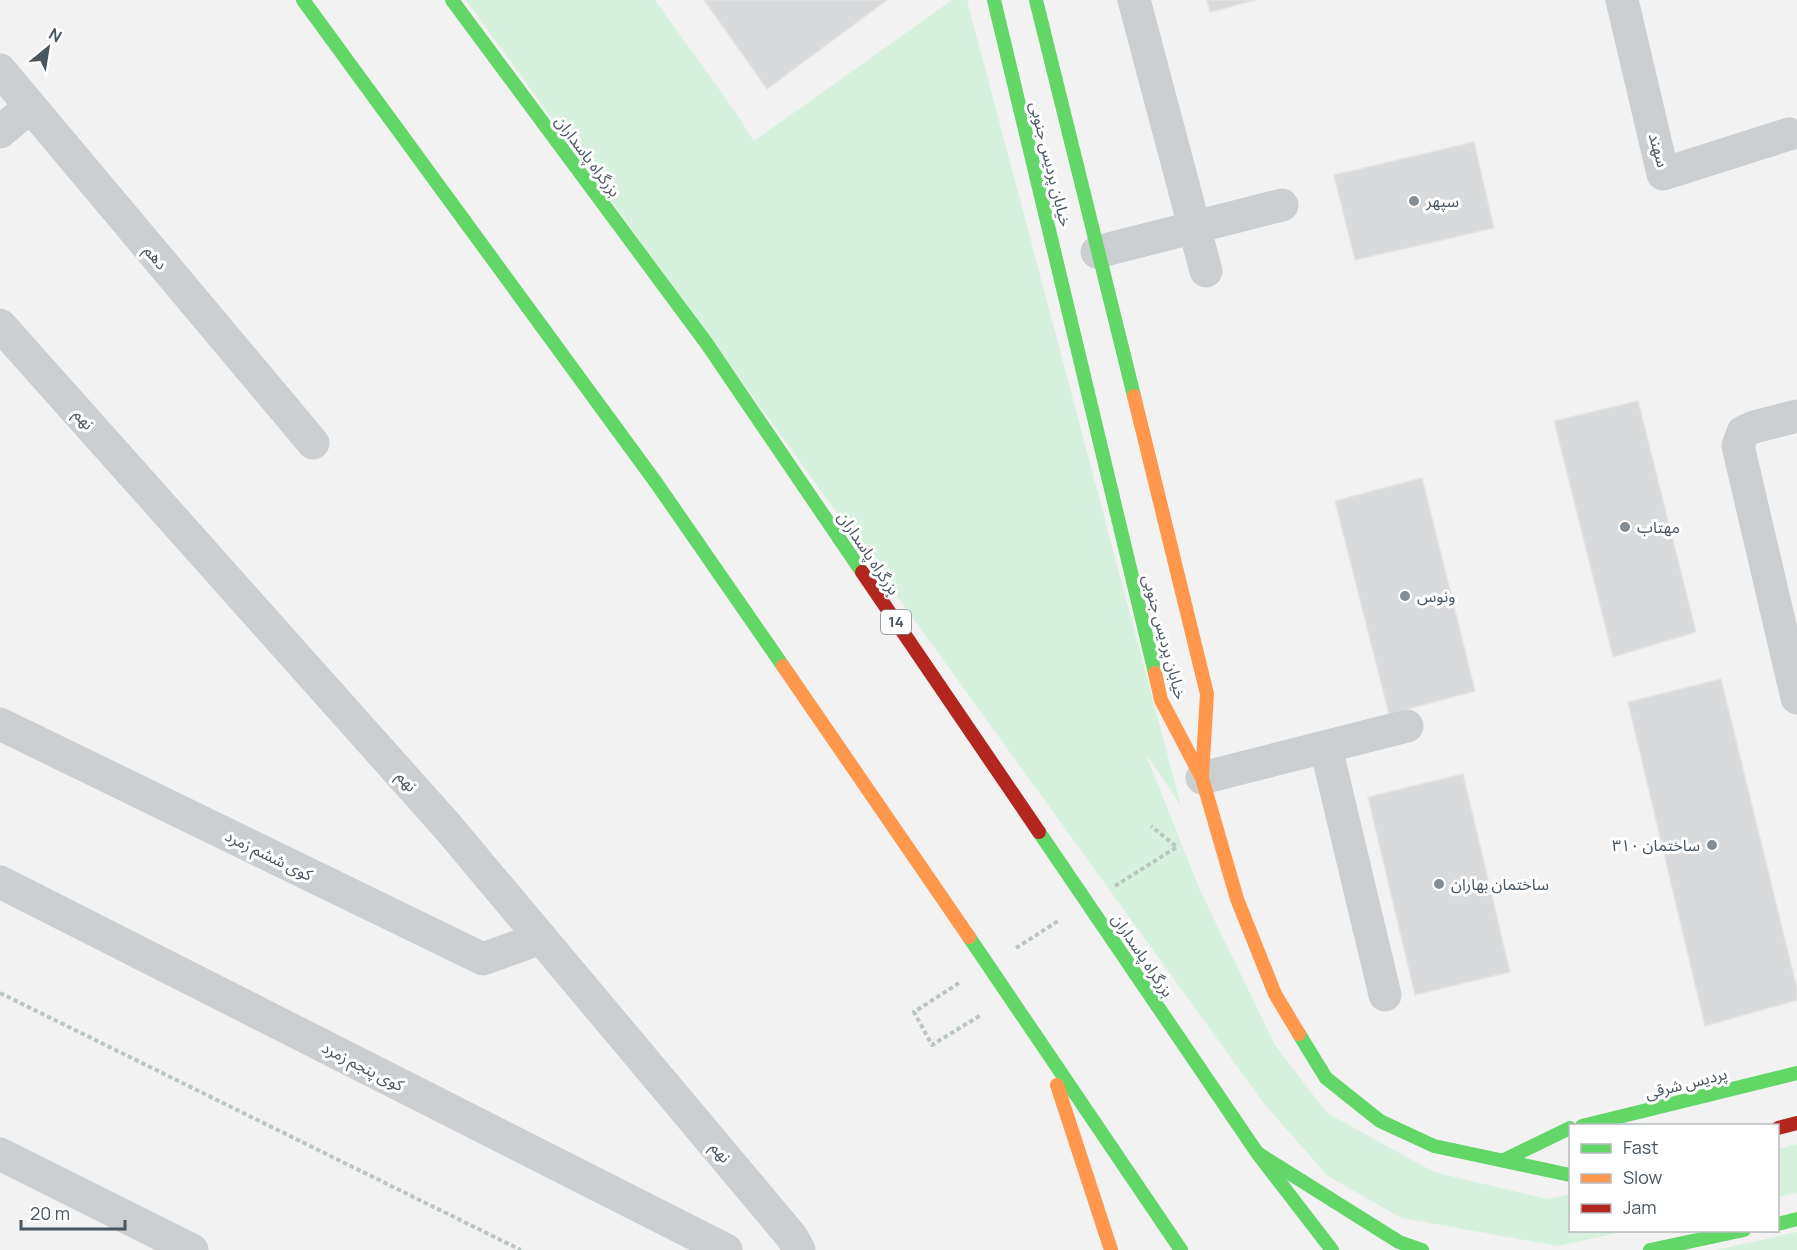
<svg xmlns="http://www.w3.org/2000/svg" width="1797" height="1250" viewBox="0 0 1797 1250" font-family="Manrope,'Noto Sans Arabic',sans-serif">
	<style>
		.green { fill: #d7f1df }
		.building { fill: #d9dadb; stroke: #e4e4e5; stroke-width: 1.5 }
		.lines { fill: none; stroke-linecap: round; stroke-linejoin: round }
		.path { stroke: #bac6c2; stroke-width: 4; stroke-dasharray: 4.5 3; stroke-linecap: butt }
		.street { stroke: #cccfd1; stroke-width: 33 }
		.fast { stroke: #63d668; stroke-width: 14 }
		.slow { stroke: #ff974d; stroke-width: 14 }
		.jam { stroke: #b3261e; stroke-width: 14 }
		.poi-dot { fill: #848d93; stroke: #fff; stroke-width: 2 }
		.labels { text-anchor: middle; stroke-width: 6; stroke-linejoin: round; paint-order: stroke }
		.shield { fill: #fff; stroke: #7f8990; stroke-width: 1.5 }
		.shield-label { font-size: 15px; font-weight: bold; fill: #485660 }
		.street-label { font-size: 16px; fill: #485660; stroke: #fff }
		.poi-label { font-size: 16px; fill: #485660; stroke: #fff; text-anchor: start }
	</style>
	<rect width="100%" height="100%" fill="#f3f2f2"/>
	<g class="green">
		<polygon points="466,0 655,0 734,110 754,141 952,0 967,0 1181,806 1145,752 1199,888 1275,1045 1327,1113 1434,1172 1547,1199 1570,1194 1570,1230 1627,1231 1558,1246 1401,1218 1328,1176 1265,1105"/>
		<polygon points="1797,1144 1797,1193 1778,1197 1778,1149"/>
		<polygon points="1797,1232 1797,1250 1716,1250"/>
	</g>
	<g class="building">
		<polygon points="704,0 887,0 767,89"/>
		<polygon points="1207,0 1256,0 1210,12"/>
		<polygon points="1474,142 1494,228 1355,260 1334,175"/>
		<polygon points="1638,401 1696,632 1613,657 1554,421"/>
		<polygon points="1422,478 1475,691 1389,714 1335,501"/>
		<polygon points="1721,679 1797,989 1797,1000 1705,1026 1628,702"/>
		<polygon points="1463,774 1510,972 1415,995 1368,797"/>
	</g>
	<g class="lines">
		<g class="path">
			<polyline points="1115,886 1177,847 1151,826"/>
			<polyline points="1016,948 1058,921"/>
			<polyline points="959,983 914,1012 932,1045 981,1015"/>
			<polyline points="0,993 521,1250"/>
		</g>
		<g class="street">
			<polyline points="1134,0 1206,271"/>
			<polyline points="1622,0 1663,174 1789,134"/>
			<polyline points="0,70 313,443"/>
			<polyline points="0,132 30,107"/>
			<polyline points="1097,252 1282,205"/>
			<polyline points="0,325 447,826 792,1237 799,1250"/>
			<polyline points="1797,416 1754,427 1743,432 1738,446 1797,698"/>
			<polyline points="0,724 483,959 541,938"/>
			<polyline points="1326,748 1385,995"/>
			<polyline points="1202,778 1407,726"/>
			<polyline points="0,882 726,1250"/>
			<polyline points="0,1154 192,1250"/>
		</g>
		<g class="fast">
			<polyline points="303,0 657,484 783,666"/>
			<polyline points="452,0 707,344 862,572"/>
			<polyline points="994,0 1155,673"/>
			<polyline points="1036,0 1134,396"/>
			<polyline points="1039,832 1258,1154 1332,1250"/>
			<polyline points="969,937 1181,1250"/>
			<polyline points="1299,1034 1326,1078 1380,1121 1434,1146 1570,1175"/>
			<polyline points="1582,1126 1797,1073"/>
			<polyline points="1259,1154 1399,1242 1422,1250"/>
			<polyline points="1504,1160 1570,1128"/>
			<polyline points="1778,1224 1797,1219"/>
			<polyline points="1650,1250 1744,1230"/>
		</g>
		<g class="slow">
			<polyline points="1134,396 1207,694 1202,776"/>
			<polyline points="783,666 969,937"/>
			<polyline points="1155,673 1161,700 1202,778 1237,899 1275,994 1299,1034"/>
			<polyline points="1057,1085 1111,1250"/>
		</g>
		<g class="jam">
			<polyline points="862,572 1039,832"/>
			<polyline points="1778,1128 1797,1123"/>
		</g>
	</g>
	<g class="poi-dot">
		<circle cx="1414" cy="201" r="6"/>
		<circle cx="1625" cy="527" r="6"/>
		<circle cx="1405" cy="596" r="6"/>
		<circle cx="1712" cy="845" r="6"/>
		<circle cx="1439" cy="884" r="6"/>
	</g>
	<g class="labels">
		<rect class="shield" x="881" y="610" width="30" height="24" rx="4.5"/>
		<g class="shield-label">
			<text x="896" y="627">14</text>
		</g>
		<g class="street-label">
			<text transform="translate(1659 150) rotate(74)" y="6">سهند</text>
			<text transform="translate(588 156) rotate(53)" y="6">بزرگراه پاسداران</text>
			<text transform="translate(1051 164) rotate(76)" y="6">خیابان پردیس جنوبی</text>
			<text transform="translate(156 257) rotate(50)" y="6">دهم</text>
			<text transform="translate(84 419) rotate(48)" y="6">نهم</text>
			<text transform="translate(869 553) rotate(56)" y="6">بزرگراه پاسداران</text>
			<text transform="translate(1165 637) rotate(75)" y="6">خیابان پردیس جنوبی</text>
			<text transform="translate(407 781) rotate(48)" y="6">نهم</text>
			<text transform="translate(269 855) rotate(26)" y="6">کوی ششم زمرد</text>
			<text transform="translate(1143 955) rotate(56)" y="6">بزرگراه پاسداران</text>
			<text transform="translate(363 1066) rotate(27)" y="6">کوی پنجم زمرد</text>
			<text transform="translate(1686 1083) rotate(-14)" y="6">پردیس شرقی</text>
			<text transform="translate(721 1152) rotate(50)" y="6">نهم</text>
		</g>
		<g class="poi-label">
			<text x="1426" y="207">سپهر</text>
			<text x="1637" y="533">مهتاب</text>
			<text x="1417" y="602">ونوس</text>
			<text x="1700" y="851" text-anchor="end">ساختمان ۳۱۰</text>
			<text x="1451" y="890">ساختمان بهاران</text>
		</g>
	</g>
	<rect x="1569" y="1124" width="210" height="108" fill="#ffffff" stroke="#b6bbbf" stroke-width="1.5"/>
	<rect x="1581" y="1144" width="30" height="9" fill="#63d668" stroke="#b6bbbf" stroke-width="1.5"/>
	<text x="1623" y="1154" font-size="18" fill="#485660">Fast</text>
	<rect x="1581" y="1174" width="30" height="9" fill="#ff974d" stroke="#b6bbbf" stroke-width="1.5"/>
	<text x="1623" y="1184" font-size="18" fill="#485660">Slow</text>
	<rect x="1581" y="1204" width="30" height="9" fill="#b3261e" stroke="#b6bbbf" stroke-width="1.5"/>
	<text x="1623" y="1214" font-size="18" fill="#485660">Jam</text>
	<g transform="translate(48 48) rotate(30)" stroke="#ffffff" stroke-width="4.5" paint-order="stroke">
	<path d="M0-4.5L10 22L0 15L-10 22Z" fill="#485660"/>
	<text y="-9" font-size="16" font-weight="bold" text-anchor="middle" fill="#485660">N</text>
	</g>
	<path d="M21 1220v9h104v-9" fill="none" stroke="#485660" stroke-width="3"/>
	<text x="30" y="1220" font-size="18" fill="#485660" stroke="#ffffff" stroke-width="4.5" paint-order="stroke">20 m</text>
</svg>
